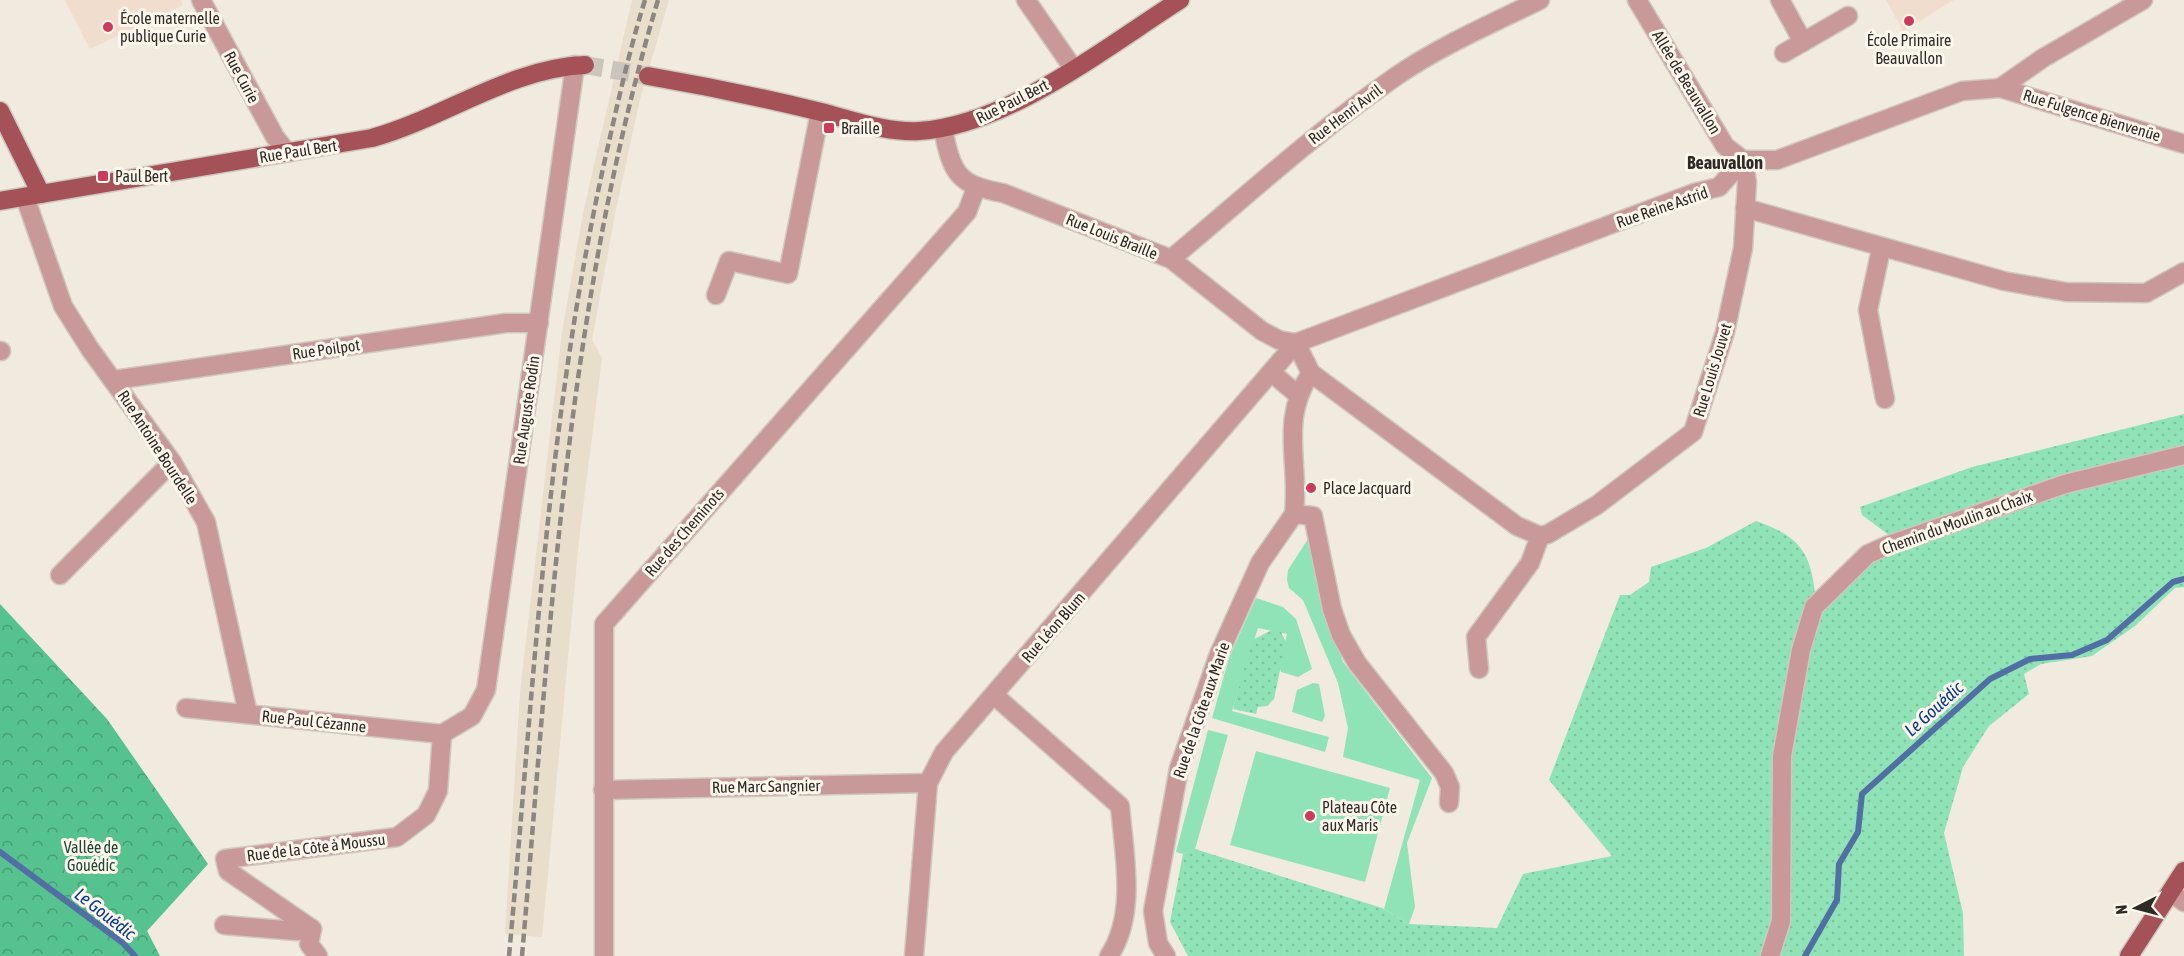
<svg xmlns="http://www.w3.org/2000/svg" width="2184" height="956" viewBox="0 0 2184 956" font-family="'Asap Condensed',sans-serif">
	<style>
		.education { fill: #f1ddce }
		.built { fill: #e9ddcc }
		.grass { fill: #8fe3b7 }
		.forest { fill: url(#forest-crowns) }
		.park { fill: url(#park-dots) }
		.lines { fill: none; stroke-linecap: round; stroke-linejoin: round }
		.stream { stroke: #526fa4; stroke-width: 6 }
		.major-tunnel { stroke: #cac4ba; stroke-width: 18; stroke-dasharray: 18 9; stroke-linecap: butt }
		.minor-casing { stroke: #cec8be; stroke-width: 21 }
		.major-casing { stroke: #cec8be; stroke-width: 21 }
		.minor { stroke: #c9999a; stroke-width: 18 }
		.major { stroke: #a45257; stroke-width: 18 }
		.rail { stroke: #8b867f; stroke-width: 4.5; stroke-dasharray: 9 4.5; stroke-linecap: butt }
		.poi-dot { fill: #ca3b5e; stroke: #fff7ec; stroke-width: 2 }
		.labels { text-anchor: middle; stroke-width: 6; stroke-linejoin: round; paint-order: stroke }
		.poi-label { font-size: 16px; fill: #2e2b27; stroke: #fff7ec; text-anchor: start }
		.street-label { font-size: 16px; fill: #2e2b27; stroke: #fff7ec }
		.park-label { font-size: 16px; fill: #1c4934; stroke: #fff7ec }
		.neighbourhood-label { font-size: 18px; font-weight: bold; fill: #2e2b27; stroke: #fff7ec }
		.water-label { font-size: 18px; font-style: italic; fill: #063a94; stroke: #fff7ec }
	</style>
	<defs>
		<pattern id="forest-crowns" width="20" height="18" patternUnits="userSpaceOnUse" patternTransform="scale(1.5)"><rect width="20" height="18" fill="#55c28f"/><path d="M2 6a3 3 0 1 1 6 0M12 15a3 3 0 1 1 6 0" fill="none" stroke="#479e75"/></pattern>
		<pattern id="park-dots" width="8" height="8" patternUnits="userSpaceOnUse" patternTransform="scale(1.5)"><rect width="8" height="8" fill="#8fe3b7"/><path d="M2 2h.1M6 6h.1" fill="none" stroke="#7cc39d" stroke-width="1.8" stroke-linecap="round"/></pattern>
	</defs>
	<rect width="100%" height="100%" fill="#f1eadf"/>
	<g class="education">
		<polygon points="65,0 181,0 183,5 90,49"/>
		<polygon points="1886,0 1954,0 1903,31"/>
	</g>
	<polygon class="built" points="632,0 669,0 640,99 615,214 592,340 602,358 579,540 542,937 505,934 520,692 562,332 583,213"/>
	<g class="grass">
		<polygon points="1308,539 1319,596 1343,662 1432,778 1407,843 1415,907 1409,924 1384,909 1420,780 1343,757 1348,728 1338,683 1303,600 1289,588 1287,580 1288,570"/>
		<polygon points="1256,598 1283,607 1296,619 1312,669 1298,677 1281,672 1280,666 1287,634 1258,628 1232,711 1329,737 1325,752 1212,718 1229,658"/>
		<polygon points="1313,683 1319,684 1325,716 1322,722 1292,712 1297,690"/>
		<polygon points="1208,730 1228,735 1195,849 1183,854 1176,852"/>
		<polygon points="1256,751 1390,788 1365,882 1230,845"/>
	</g>
	<polygon class="forest" points="0,604 107,719 208,864 147,931 160,956 0,956"/>
	<g class="park">
		<path d="M 2184,414 L 2184,587 L 2175,588 L 2135,626 L 2092,656 L 2041,664 L 2024,674 L 2029,694 L 1989,726 L 1963,767 L 1944,833 L 1963,913 L 1964,956 L 1188,956 L 1170,922 L 1183,854 L 1195,849 L 1382,908 L 1409,924 L 1497,928 L 1523,874 L 1612,856 L 1549,780 L 1620,595 L 1630,595 L 1649,582 L 1651,567 L 1706,548 L 1756,521 C 1797,535 1811,551 1815,594 L 1889,535 L 1862,515 L 1860,507 L 1972,467 Z"/>
		<polygon points="1272,630 1281,632 1286,642 1274,699 1267,706 1258,707 1256,714 1233,709 1252,640"/>
	</g>
	<g class="lines">
		<g class="stream">
			<polyline points="0,852 123,943 135,956"/>
			<polyline points="1805,956 1837,900 1839,864 1858,832 1862,794 1990,679 2030,659 2072,655 2107,640 2173,582 2184,579"/>
		</g>
		<polyline class="major-tunnel" points="585,65 648,76"/>
		<g class="minor-casing">
			<g id="minor">
				<polyline points="201,0 275,137 287,152"/>
				<polyline points="1026,0 1073,68"/>
				<polyline points="1637,0 1725,146 1743,160"/>
				<polyline points="1780,0 1803,42"/>
				<polyline points="1784,53 1848,16"/>
				<polyline points="2000,88 2043,58 2143,0"/>
				<path d="M 943,129 C 952,174 958,185 1003,193 L 1171,259 L 1262,331 L 1279,340 L 1296,343"/>
				<polyline points="1743,160 1777,160 1962,91 2000,88 2184,144"/>
				<polyline points="25,197 63,306 90,349 172,462 206,522 248,714"/>
				<polyline points="1745,208 2004,281 2066,292 2146,293 2184,272"/>
				<polyline points="1881,249 1868,310 1885,399"/>
				<path d="M 1171,259 C 1245,197 1316,132 1395,77 C 1440,46 1491,24 1540,0"/>
				<polyline points="716,295 729,261 788,274 820,112"/>
				<polyline points="1296,343 1311,373 1517,526 1540,536 1548,534 1597,505 1693,432 1725,332 1743,248 1747,182 1743,160"/>
				<polyline points="0,351 1,351"/>
				<polyline points="1272,373 1298,395"/>
				<path d="M 1311,373 C 1279,420 1300,462 1294,514 L 1313,516 L 1332,609 L 1341,635 L 1357,663 L 1444,773 L 1450,787 L 1449,803"/>
				<polyline points="114,380 506,323 539,323"/>
				<polyline points="60,575 172,462"/>
				<polyline points="1479,669 1476,637 1530,563 1540,536"/>
				<path d="M 994,695 L 1120,806 C 1124,854 1137,914 1109,956"/>
				<polyline points="186,708 442,734"/>
				<polyline points="442,734 472,716 486,690 575,65"/>
				<polyline points="603,790 928,783"/>
				<polyline points="2171,892 2184,902"/>
				<polyline points="224,925 296,931 312,929"/>
				<polyline points="312,929 228,871 225,859 397,837 426,815 438,791 442,734"/>
				<polyline points="312,929 309,944 318,956"/>
				<polyline points="604,956 604,624 967,212 976,188"/>
				<polyline points="914,956 928,783 944,752 1296,343 1694,193 1719,187 1743,160"/>
				<polyline points="1166,956 1158,943 1153,911 1179,768 1219,654 1260,563 1294,514"/>
				<polyline points="1770,956 1781,921 1782,756 1801,650 1814,607 1868,554 1886,546 2065,484 2184,455"/>
			</g>
		</g>
		<g class="major-casing">
			<g id="major">
				<path d="M 648,76 C 706,86 764,98 821,112 C 852,120 887,133 919,131 C 1007,126 1106,47 1180,0"/>
				<polyline points="0,111 41,194"/>
				<path d="M 0,201 L 372,138 C 444,118 510,68 585,65"/>
				<polyline points="2129,956 2184,871"/>
			</g>
		</g>
		<use href="#minor" class="minor"/>
		<use href="#major" class="major"/>
		<g class="rail">
			<path d="M 509,956 C 534,685 547,412 608,146 C 619,97 630,48 645,0"/>
			<path d="M 522,956 C 550,635 565,311 658,0"/>
		</g>
	</g>
	<g class="poi-dot">
		<circle cx="1909" cy="21" r="6"/>
		<circle cx="108" cy="27" r="6"/>
		<rect x="823" y="122" width="12" height="12" rx="3"/>
		<rect x="97" y="170" width="12" height="12" rx="3"/>
		<circle cx="1311" cy="488" r="6"/>
		<circle cx="1310" cy="816" r="6"/>
	</g>
	<g class="labels">
		<g class="poi-label">
			<text x="120" y="24">École maternelle<tspan x="120" dy="18">publique Curie</tspan></text>
			<text x="1909" y="46" text-anchor="middle">École Primaire<tspan x="1909" dy="18">Beauvallon</tspan></text>
			<text x="841" y="134">Braille</text>
			<text x="115" y="182">Paul Bert</text>
			<text x="1323" y="494">Place Jacquard</text>
			<text x="1322" y="813">Plateau Côte<tspan x="1322" dy="18">aux Maris</tspan></text>
		</g>
		<g class="street-label">
			<text transform="translate(242 77) rotate(62)" y="6">Rue Curie</text>
			<text transform="translate(1687 82) rotate(59)" y="6">Allée de Beauvallon</text>
			<text transform="translate(1012 101) rotate(-27)" y="6">Rue Paul Bert</text>
			<text transform="translate(1345 114) rotate(-37)" y="6">Rue Henri Avril</text>
			<text transform="translate(2092 115) rotate(17)" y="6">Rue Fulgence Bienvenüe</text>
			<text transform="translate(298 151) rotate(-9)" y="6">Rue Paul Bert</text>
			<text transform="translate(1662 207) rotate(-19)" y="6">Rue Reine Astrid</text>
			<text transform="translate(1112 236) rotate(22)" y="6">Rue Louis Braille</text>
			<text transform="translate(326 349) rotate(-8)" y="6">Rue Poilpot</text>
			<text transform="translate(1712 370) rotate(-73)" y="6">Rue Louis Jouvet</text>
			<text transform="translate(526 410) rotate(-82)" y="6">Rue Auguste Rodin</text>
			<text transform="translate(158 447) rotate(57)" y="6">Rue Antoine Bourdelle</text>
			<text transform="translate(1957 522) rotate(-20)" y="6">Chemin du Moulin au Chaix</text>
			<text transform="translate(684 532) rotate(-49)" y="6">Rue des Cheminots</text>
			<text transform="translate(1053 627) rotate(-49)" y="6">Rue Léon Blum</text>
			<text transform="translate(1201 710) rotate(-71)" y="6">Rue de la Côte aux Marie</text>
			<text transform="translate(314 721) rotate(6)" y="6">Rue Paul Cézanne</text>
			<text transform="translate(766 786) rotate(-1)" y="6">Rue Marc Sangnier</text>
			<text transform="translate(316 847) rotate(-7)" y="6">Rue de la Côte à Moussu</text>
		</g>
		<g class="park-label">
			<text x="91" y="853">Vallée de<tspan x="91" dy="18">Gouédic</tspan></text>
		</g>
		<g class="neighbourhood-label">
			<text x="1725" y="169">Beauvallon</text>
		</g>
		<g class="water-label">
			<text transform="translate(1934 709) rotate(-42)" y="6">Le Gouédic</text>
			<text transform="translate(105 914) rotate(38)" y="6">Le Gouédic</text>
		</g>
	</g>
	<g transform="translate(2136 908) rotate(264)" stroke="#fff7ec" stroke-width="4.5" paint-order="stroke">
	<path d="M0-4.5L10 22L0 15L-10 22Z" fill="#2e2b27"/>
	<text y="-9" font-size="16" font-weight="bold" text-anchor="middle" fill="#2e2b27">N</text>
	</g>
</svg>
